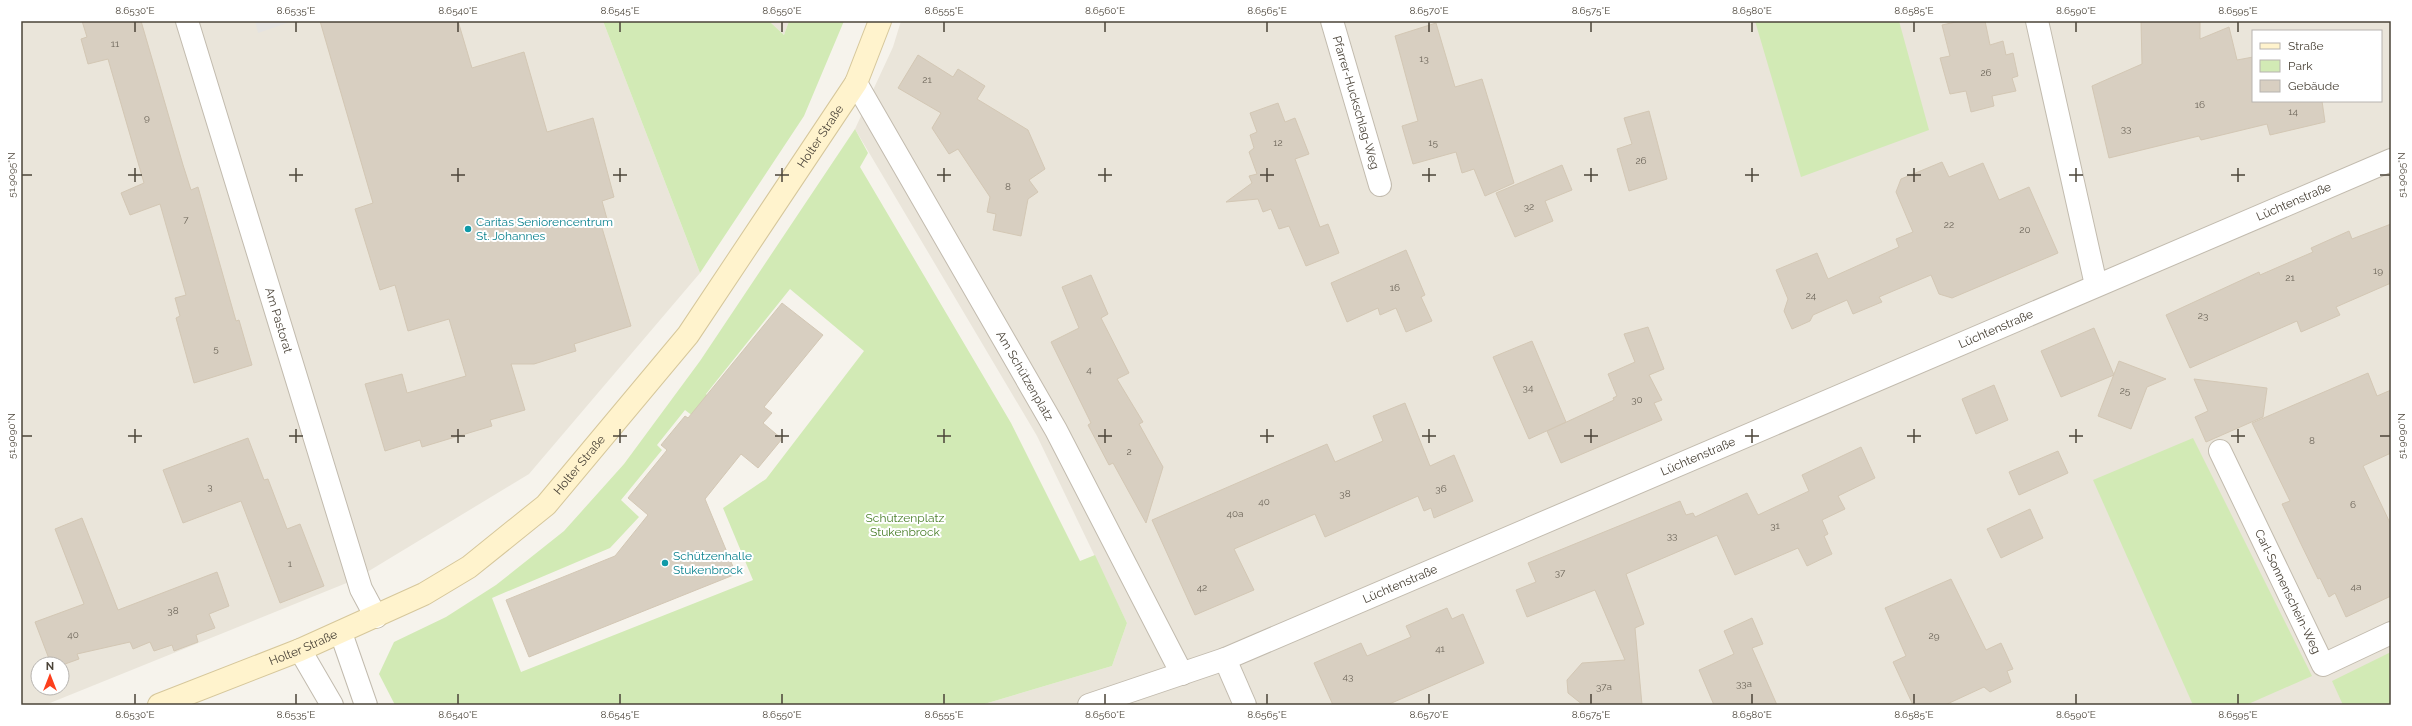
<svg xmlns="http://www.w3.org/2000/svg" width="2412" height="726" viewBox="0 0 2412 726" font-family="Raleway,sans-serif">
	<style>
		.residential { fill: #eae5da; fill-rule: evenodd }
		.green { fill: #d2eab5; fill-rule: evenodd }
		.parking { fill: #e5e3e0 }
		.building { fill: #d8cfc1; stroke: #d3c7b4 }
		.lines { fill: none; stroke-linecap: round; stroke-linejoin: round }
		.street-casing { stroke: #c2bbae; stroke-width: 24 }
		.secondary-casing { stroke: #d6c79b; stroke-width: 24 }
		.street { stroke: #fff; stroke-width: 22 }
		.secondary { stroke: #fff3cd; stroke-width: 22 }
		.ticks { fill: none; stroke: #4b4439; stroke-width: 1.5 }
		.culture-dot { fill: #0f9aa8; stroke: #fff; stroke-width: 1.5 }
		.labels { text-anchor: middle; stroke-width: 4; stroke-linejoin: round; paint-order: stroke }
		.number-label { font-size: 10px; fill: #6e675b }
		.street-label { font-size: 12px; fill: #4b4439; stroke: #fff }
		.culture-label { font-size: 12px; fill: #0d838f; stroke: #fff; text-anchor: start }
		.park-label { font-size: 12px; fill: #4a7f2a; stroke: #fff }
		.neatline { fill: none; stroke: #4b4439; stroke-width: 1.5 }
		.ticks-label { font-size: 10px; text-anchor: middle; fill: #4b4439 }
	</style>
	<rect width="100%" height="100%" fill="#f6f3ec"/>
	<g class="residential">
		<path d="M 21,21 L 603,21 L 700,273 L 529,474 L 354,580 L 45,705 L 21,705 ZM 38,664 L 62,664 L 62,688 L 38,688 Z"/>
		<polygon points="769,21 789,21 784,35"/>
		<path d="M 901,21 L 2391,21 L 2391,705 L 981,705 L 1112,666 L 1127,623 L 1037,436 L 855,129 L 893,47 ZM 2253,31 L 2381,31 L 2381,101 L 2253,101 Z"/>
	</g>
	<g class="green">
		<polygon points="603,21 769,21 784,35 789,21 844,21 804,116 700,273"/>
		<polygon points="1755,21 1899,21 1929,130 1801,177"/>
		<path d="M 855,129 L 868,153 L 860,167 L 1011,423 L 1080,561 L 1095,555 L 1127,623 L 1112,666 L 981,705 L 395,705 L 379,674 L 394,642 L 446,617 L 496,585 L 564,531 L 624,464 L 700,361 ZM 790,289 L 864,351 L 766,479 L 723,508 L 753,580 L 521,672 L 492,598 L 610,548 L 639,517 L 621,500 L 662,450 L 657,445 L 685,410 L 702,423 L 717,405 L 706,394 Z"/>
		<polygon points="2193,438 2312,676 2246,705 2193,705 2093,480"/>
		<polygon points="2391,652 2391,705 2343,705 2332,681"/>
	</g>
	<polygon class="parking" points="255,21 293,21 258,33"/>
	<g class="building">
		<polygon points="82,21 141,21 183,165 191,190 198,187 236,321 239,320 252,365 194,383 176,318 180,316 175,298 186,295 160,204 130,215 121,193 144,183 108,59 88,64 81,39 87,37"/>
		<polygon points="320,21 458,21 472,68 524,52 547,132 593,118 614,197 602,201 607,219 600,221 631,326 574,344 576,351 534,364 511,364 525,410 490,420 492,426 422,447 420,440 385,451 365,384 402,374 407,393 466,376 449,319 408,331 395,285 380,290 355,209 373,203"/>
		<polygon points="1960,21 1985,21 1990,45 2003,41 2006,55 2013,53 2018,76 2012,78 2016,91 1992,96 1994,106 1971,112 1966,91 1950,94 1940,58 1950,56 1942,25"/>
		<polygon points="2141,21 2200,21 2200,39 2229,27 2237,60 2253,57 2253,101 2322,101 2325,122 2270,135 2267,124 2201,140 2199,136 2109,158 2092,86 2142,64"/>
		<polygon points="1436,23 1455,87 1482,79 1514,183 1485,196 1474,169 1462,173 1456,152 1413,164 1402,126 1418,121 1395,36"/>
		<polygon points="918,55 953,77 958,69 985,86 977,99 1028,130 1045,169 1029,180 1038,192 1028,199 1021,236 993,230 996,214 987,212 990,197 958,149 949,154 932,128 941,113 898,88"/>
		<polygon points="1278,103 1285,122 1295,118 1309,154 1295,159 1320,227 1328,224 1339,253 1306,266 1289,226 1279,229 1271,209 1263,212 1258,199 1226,202 1252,183 1249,176 1257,174 1249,152 1254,148 1250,135 1257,132 1250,113"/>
		<polygon points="1649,111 1667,179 1629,191 1617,149 1632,144 1624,118"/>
		<polygon points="1942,162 1949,177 1983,163 1999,200 2029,187 2058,253 1952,298 1939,294 1931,275 1879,297 1882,302 1853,314 1847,300 1813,315 1810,321 1792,329 1784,311 1788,299 1776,270 1817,253 1828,279 1899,247 1896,239 1913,232 1896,192 1901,179"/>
		<polygon points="1562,165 1572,190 1545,201 1553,221 1515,237 1496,193"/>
		<polygon points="2391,224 2391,283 2336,307 2340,315 2301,332 2297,321 2190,368 2166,315 2259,272 2260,275 2313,252 2311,248 2349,231 2352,239"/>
		<polygon points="1406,250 1425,295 1421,297 1432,321 1406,332 1396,308 1380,315 1378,308 1347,322 1331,283"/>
		<polygon points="1091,275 1108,314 1101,318 1129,373 1117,379 1143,422 1139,424 1163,467 1146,523 1113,463 1109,465 1088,425 1091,423 1051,342 1079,328 1062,287"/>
		<polygon points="782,303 823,335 764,407 772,413 763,423 782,439 758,468 741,454 705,499 736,574 529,657 506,600 615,556 648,515 628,498 667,450 661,445 685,416 688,418"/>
		<polygon points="1648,327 1664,369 1649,375 1662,400 1654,403 1662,420 1561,463 1547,431 1614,400 1613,398 1617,396 1608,374 1635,362 1624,334"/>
		<polygon points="2094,328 2114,375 2061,397 2041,351"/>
		<polygon points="1532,341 1566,422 1529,439 1493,357"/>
		<polygon points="2119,361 2166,379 2147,387 2131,429 2098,416"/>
		<polygon points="2368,373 2377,396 2391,390 2391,453 2363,466 2391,525 2391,596 2346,617 2335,593 2329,597 2320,578 2318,579 2300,542 2282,504 2290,501 2252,423"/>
		<polygon points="2194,379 2267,388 2263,417 2206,442 2195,417 2208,411"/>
		<polygon points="1994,385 2008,420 1976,434 1962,399"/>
		<polygon points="1405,403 1430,466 1454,455 1473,501 1434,518 1431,508 1424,511 1418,496 1325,537 1315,514 1234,549 1254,590 1195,615 1152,520 1327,444 1335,462 1383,441 1373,416"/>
		<polygon points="248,438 264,480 268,479 287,529 300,524 324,586 280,603 241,501 183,523 163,470"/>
		<polygon points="1861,447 1875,478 1838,496 1845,509 1822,520 1828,534 1824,536 1832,554 1807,566 1798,548 1735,575 1717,535 1626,574 1644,624 1635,628 1642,705 1583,705 1568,693 1567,680 1582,663 1625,660 1595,590 1527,617 1516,590 1536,582 1528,563 1680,501 1686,515 1693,513 1695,517 1747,493 1758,515 1809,491 1802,475"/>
		<polygon points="2058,451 2068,473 2019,495 2009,472"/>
		<polygon points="2030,509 2043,538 2001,558 1987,529"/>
		<polygon points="82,518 118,610 217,572 229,606 209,614 215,628 196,635 198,642 174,651 172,645 154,651 150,642 133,649 130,642 77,654 79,659 65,664 51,664 35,622 84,604 55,529"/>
		<polygon points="1951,579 1986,650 2001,643 2013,669 2007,671 2011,682 1990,692 1984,687 1945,705 1913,705 1893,662 1906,656 1885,608"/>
		<polygon points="1447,608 1452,619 1463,614 1484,663 1387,705 1333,705 1314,663 1361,643 1367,656 1411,637 1406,626"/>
		<polygon points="1752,618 1763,644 1752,648 1777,705 1714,705 1699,670 1734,654 1724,631"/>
	</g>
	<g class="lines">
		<g class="street-casing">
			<g id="street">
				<path id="s1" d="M 187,21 L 361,589 L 376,617"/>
				<path id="s2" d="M 1332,21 L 1380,185"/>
				<polyline points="2037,21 2096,285"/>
				<path id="s3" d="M 856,83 L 1056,430 L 1182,674"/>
				<path id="s4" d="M 2220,451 L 2323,665 L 2391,633"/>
				<polyline points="341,633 366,705"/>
				<polyline points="300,650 332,705"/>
				<polyline points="1225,659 1245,705"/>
				<path id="s5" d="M 1089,705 L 1225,659 L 2391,160"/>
			</g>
		</g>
		<g class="secondary-casing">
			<g id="secondary">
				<path id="s6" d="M 159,705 L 300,650 L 424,594 L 469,567 L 546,505 L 688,335 L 856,83 L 880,21"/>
			</g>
		</g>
		<use href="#street" class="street"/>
		<use href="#secondary" class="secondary"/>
	</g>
	<path class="ticks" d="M 135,22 L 135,32M 296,22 L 296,32M 458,22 L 458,32M 620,22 L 620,32M 782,22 L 782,32M 944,22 L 944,32M 1105,22 L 1105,32M 1267,22 L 1267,32M 1429,22 L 1429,32M 1591,22 L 1591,32M 1752,22 L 1752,32M 1914,22 L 1914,32M 2076,22 L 2076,32M 2238,22 L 2238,32M 135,168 L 135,182M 296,168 L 296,182M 458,168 L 458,182M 620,168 L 620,182M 782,168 L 782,182M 944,168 L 944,182M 1105,168 L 1105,182M 1267,168 L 1267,182M 1429,168 L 1429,182M 1591,168 L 1591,182M 1752,168 L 1752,182M 1914,168 L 1914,182M 2076,168 L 2076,182M 2238,168 L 2238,182M 22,175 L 32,175M 128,175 L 142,175M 289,175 L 303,175M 451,175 L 465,175M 613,175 L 627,175M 775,175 L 789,175M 937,175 L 951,175M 1098,175 L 1112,175M 1260,175 L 1274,175M 1422,175 L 1436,175M 1584,175 L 1598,175M 1745,175 L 1759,175M 1907,175 L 1921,175M 2069,175 L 2083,175M 2231,175 L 2245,175M 2380,175 L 2390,175M 135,429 L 135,443M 296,429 L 296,443M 458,429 L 458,443M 620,429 L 620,443M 782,429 L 782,443M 944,429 L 944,443M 1105,429 L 1105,443M 1267,429 L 1267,443M 1429,429 L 1429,443M 1591,429 L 1591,443M 1752,429 L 1752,443M 1914,429 L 1914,443M 2076,429 L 2076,443M 2238,429 L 2238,443M 22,436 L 32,436M 128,436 L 142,436M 289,436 L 303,436M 451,436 L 465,436M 613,436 L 627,436M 775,436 L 789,436M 937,436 L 951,436M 1098,436 L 1112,436M 1260,436 L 1274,436M 1422,436 L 1436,436M 1584,436 L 1598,436M 1745,436 L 1759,436M 1907,436 L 1921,436M 2069,436 L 2083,436M 2231,436 L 2245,436M 2380,436 L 2390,436M 135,694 L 135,704M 296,694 L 296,704M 458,694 L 458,704M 620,694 L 620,704M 782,694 L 782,704M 944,694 L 944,704M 1105,694 L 1105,704M 1267,694 L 1267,704M 1429,694 L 1429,704M 1591,694 L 1591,704M 1752,694 L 1752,704M 1914,694 L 1914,704M 2076,694 L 2076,704M 2238,694 L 2238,704"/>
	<g class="culture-dot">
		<circle cx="468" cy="229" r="4"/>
		<circle cx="665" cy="563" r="4"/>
	</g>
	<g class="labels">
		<g class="number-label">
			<text x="115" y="47">11</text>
			<text x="1424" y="62">13</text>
			<text x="1986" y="76">26</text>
			<text x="927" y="83">21</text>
			<text x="2200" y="108">16</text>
			<text x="2293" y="115">14</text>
			<text x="147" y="121">9</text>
			<text x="2126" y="132">33</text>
			<text x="1278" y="146">12</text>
			<text x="1433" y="146">15</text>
			<text x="1641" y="164">26</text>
			<text x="1008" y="190">8</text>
			<text x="1529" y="210">32</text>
			<text x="186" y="223">7</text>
			<text x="1949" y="228">22</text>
			<text x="2025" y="233">20</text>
			<text x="2378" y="274">19</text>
			<text x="2290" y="281">21</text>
			<text x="1395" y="291">16</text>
			<text x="1811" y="299">24</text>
			<text x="2203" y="319">23</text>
			<text x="216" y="352">5</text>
			<text x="1089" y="373">4</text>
			<text x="1528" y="391">34</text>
			<text x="2125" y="394">25</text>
			<text x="1637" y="403">30</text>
			<text x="2312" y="444">8</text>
			<text x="1129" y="455">2</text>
			<text x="210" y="490">3</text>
			<text x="1441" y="492">36</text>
			<text x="1345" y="497">38</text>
			<text x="1264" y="505">40</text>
			<text x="2353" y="508">6</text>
			<text x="1235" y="517">40a</text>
			<text x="1775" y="529">31</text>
			<text x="1672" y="539">33</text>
			<text x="290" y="567">1</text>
			<text x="1560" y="576">37</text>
			<text x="2356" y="590">4a</text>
			<text x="1202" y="591">42</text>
			<text x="173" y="614">38</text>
			<text x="73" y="638">40</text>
			<text x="1934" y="639">29</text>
			<text x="1440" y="652">41</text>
			<text x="1348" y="680">43</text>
			<text x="1744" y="687">33a</text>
			<text x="1604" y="690">37a</text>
		</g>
		<g class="street-label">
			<text dy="4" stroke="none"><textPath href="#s2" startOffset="85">Pfarrer-Huckschlag-Weg</textPath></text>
			<text dy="4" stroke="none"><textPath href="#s6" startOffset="899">Holter Straße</textPath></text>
			<text dy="4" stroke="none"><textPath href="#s5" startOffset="1306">Lüchtenstraße</textPath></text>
			<text dy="4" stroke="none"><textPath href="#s1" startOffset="313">Am Pastorat</textPath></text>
			<text dy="4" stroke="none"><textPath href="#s5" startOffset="982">Lüchtenstraße</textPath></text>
			<text dy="4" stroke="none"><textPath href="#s3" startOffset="338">Am Schützenplatz</textPath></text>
			<text dy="4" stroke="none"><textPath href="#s5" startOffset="658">Lüchtenstraße</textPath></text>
			<text dy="4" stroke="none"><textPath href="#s6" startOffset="491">Holter Straße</textPath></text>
			<text dy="4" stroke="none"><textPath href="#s5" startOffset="334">Lüchtenstraße</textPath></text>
			<text dy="4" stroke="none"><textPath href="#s4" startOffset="156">Carl-Sonnenschein-Weg</textPath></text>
			<text dy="4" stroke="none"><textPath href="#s6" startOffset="155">Holter Straße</textPath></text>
		</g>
		<g class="culture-label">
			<text x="476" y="226">Caritas Seniorencentrum<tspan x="476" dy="14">St. Johannes</tspan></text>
			<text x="673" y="560">Schützenhalle<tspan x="673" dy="14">Stukenbrock</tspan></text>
		</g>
		<g class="park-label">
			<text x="905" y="522">Schützenplatz<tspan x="905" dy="14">Stukenbrock</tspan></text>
		</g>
	</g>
	<rect width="2412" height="726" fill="none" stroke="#ffffff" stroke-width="44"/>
	<rect x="2252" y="30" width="130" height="72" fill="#ffffff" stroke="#b7b4b0"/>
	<rect x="2260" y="43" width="20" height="6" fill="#fff3cd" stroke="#b7b4b0"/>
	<text x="2288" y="50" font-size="12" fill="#4b4439">Straße</text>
	<rect x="2260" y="60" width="20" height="12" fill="#d2eab5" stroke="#b7b4b0"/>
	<text x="2288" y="70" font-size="12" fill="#4b4439">Park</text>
	<rect x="2260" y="80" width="20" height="12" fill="#d8cfc1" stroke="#b7b4b0"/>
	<text x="2288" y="90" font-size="12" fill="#4b4439">Gebäude</text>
	<g transform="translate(50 676)"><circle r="19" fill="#ffffff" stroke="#b7b4b0"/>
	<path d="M0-3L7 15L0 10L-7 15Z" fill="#fc3f1d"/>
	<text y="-6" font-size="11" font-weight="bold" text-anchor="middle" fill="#4b4439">N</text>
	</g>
	<rect x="22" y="22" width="2368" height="682" class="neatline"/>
	<g class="ticks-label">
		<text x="135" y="14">8.6530°E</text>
		<text x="296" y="14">8.6535°E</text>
		<text x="458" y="14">8.6540°E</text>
		<text x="620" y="14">8.6545°E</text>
		<text x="782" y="14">8.6550°E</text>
		<text x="944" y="14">8.6555°E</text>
		<text x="1105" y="14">8.6560°E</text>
		<text x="1267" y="14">8.6565°E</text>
		<text x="1429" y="14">8.6570°E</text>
		<text x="1591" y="14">8.6575°E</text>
		<text x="1752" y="14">8.6580°E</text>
		<text x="1914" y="14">8.6585°E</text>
		<text x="2076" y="14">8.6590°E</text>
		<text x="2238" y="14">8.6595°E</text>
		<text transform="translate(11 175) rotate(-90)" y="4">51.9095°N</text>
		<text transform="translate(2401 175) rotate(-90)" y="4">51.9095°N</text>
		<text transform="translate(11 436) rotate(-90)" y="4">51.9090°N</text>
		<text transform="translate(2401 436) rotate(-90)" y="4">51.9090°N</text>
		<text x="135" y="718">8.6530°E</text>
		<text x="296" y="718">8.6535°E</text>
		<text x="458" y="718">8.6540°E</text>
		<text x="620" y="718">8.6545°E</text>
		<text x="782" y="718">8.6550°E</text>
		<text x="944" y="718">8.6555°E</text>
		<text x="1105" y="718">8.6560°E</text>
		<text x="1267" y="718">8.6565°E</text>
		<text x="1429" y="718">8.6570°E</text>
		<text x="1591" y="718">8.6575°E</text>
		<text x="1752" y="718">8.6580°E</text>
		<text x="1914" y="718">8.6585°E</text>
		<text x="2076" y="718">8.6590°E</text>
		<text x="2238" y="718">8.6595°E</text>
	</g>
</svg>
